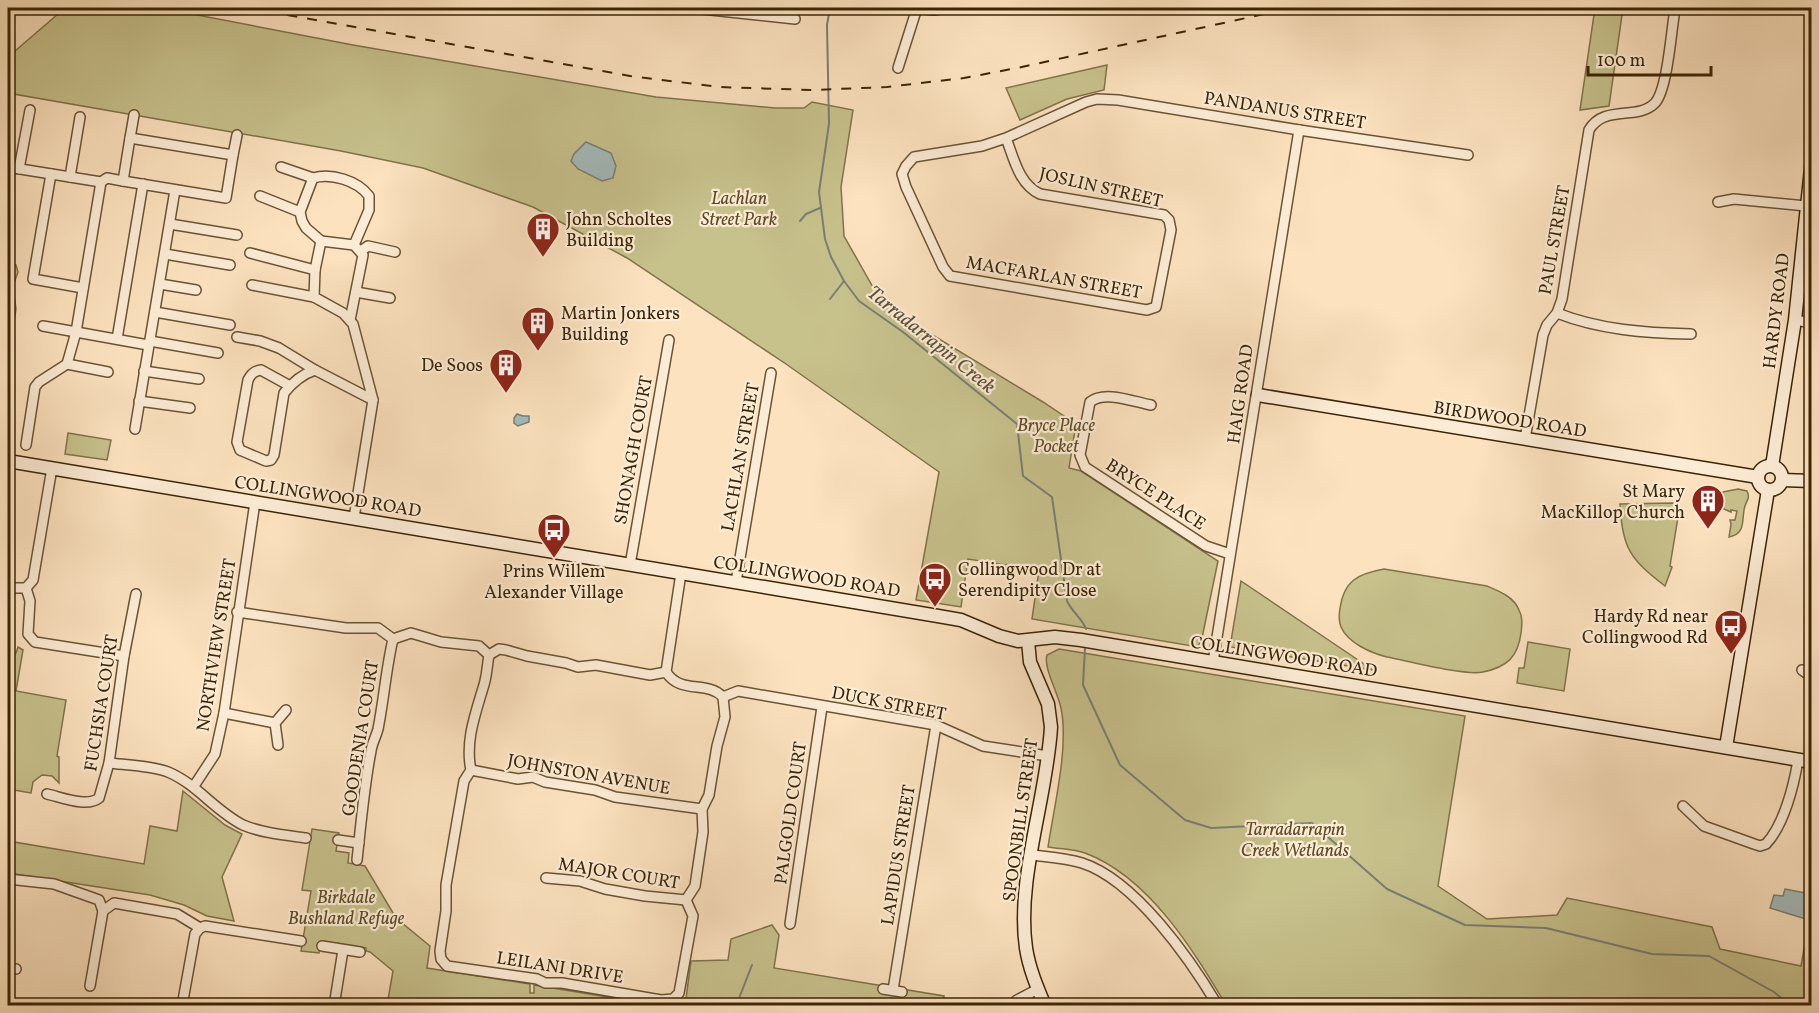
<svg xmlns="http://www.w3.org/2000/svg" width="1819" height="1013" viewBox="0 0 1819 1013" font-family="Vollkorn,serif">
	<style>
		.green { fill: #c7c18c; stroke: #807349; stroke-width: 1.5 }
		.water { fill: #a3bbbc; stroke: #797f73; stroke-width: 1.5 }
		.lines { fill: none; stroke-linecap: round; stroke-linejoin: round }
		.stream { stroke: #797f73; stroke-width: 2 }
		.street-casing { stroke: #6a5434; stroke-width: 12 }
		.secondary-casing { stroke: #3a2506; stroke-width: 15 }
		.street { stroke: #fdecd5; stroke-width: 9 }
		.secondary { stroke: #fdecd5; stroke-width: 12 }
		.rail { stroke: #3a2506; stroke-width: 2; stroke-dasharray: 10 10; stroke-linecap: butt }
		.labels { text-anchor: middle; stroke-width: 4.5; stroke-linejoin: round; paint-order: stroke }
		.street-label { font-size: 18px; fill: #3a2506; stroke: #fdecd5 }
		.park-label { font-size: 18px; font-style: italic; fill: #5d4c28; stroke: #fdecd5 }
		.poi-label { font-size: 18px; fill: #3a2506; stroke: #fdecd5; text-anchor: start }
		.water-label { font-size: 20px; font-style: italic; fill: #5a523d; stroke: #fdecd5 }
	</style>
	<rect width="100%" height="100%" fill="#fce2bf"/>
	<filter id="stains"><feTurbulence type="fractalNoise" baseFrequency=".00333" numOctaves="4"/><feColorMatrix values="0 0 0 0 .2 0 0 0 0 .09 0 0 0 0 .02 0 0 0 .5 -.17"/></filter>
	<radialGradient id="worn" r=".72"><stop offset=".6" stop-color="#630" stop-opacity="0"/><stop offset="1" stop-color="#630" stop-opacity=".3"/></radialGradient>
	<g class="green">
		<polygon points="65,8 161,8 353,45 656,97 775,108 804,108 812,102 853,110 841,187 844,236 878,296 906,319 1043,402 1076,424 1069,468 1081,471 1218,561 1202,638 1198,647 1032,619 1039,570 968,559 961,607 916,600 939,472 786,364 627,258 533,207 423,168 341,151 8,93 8,57"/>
		<polygon points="1595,8 1623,8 1609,106 1580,110"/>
		<polygon points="1107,65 1104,90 1067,99 1020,120 1006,88"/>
		<polygon points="10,264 16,265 18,272 13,286 16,309 8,362 8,265"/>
		<polygon points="68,433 111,440 107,460 65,454"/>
		<path d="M 1738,489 L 1747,491 C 1751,500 1745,501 1744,510 C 1742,522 1745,534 1729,537 L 1731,524 L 1730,520 L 1735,520 L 1737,511 L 1731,510 L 1731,512 L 1719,507 L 1719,499 L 1723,492 Z"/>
		<path d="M 1673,503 L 1679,507 L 1679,511 L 1670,566 L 1672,567 L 1665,586 C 1630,559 1622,548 1620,504 Z"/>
		<path d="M 1384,569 L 1487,586 C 1499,591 1514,597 1519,610 C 1523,617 1522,625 1521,633 C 1518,657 1507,667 1483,672 C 1465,676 1408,661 1387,657 C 1371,653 1348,643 1341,627 C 1339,622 1339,614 1340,608 C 1344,581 1357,574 1384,569 Z"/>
		<polygon points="1241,581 1373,670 1230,647"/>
		<polygon points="1528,642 1570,649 1564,691 1517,683 1519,668 1524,668"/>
		<polygon points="18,647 23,650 16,691 66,700 57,756 59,757 59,783 52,776 42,775 33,782 31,793 8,789 8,652 16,653"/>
		<path d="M 1059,649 L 1465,716 L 1438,886 L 1487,919 L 1557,915 L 1567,898 L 1712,927 L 1720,949 L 1801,966 L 1809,920 L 1811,921 L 1811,1005 L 1226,1005 C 1193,950 1149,877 1085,853 C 1074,849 1060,849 1048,847 C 1054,806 1069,748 1061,708 C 1058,693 1043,667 1047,655 Z"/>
		<polygon points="183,791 225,825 242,834 222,877 234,921 207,916 184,905 150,895 8,873 8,841 144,864 150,826 177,831"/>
		<polygon points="312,829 339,833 336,851 349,853 348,863 365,866 396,918 430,946 427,968 530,984 530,993 534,993 534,985 657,1005 387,1005 393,971 370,952 366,951 366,948 322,941 319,953 301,951 311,891 302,890"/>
		<polygon points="772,925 779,935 774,968 944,996 943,1006 685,1006 691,961 728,960 731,939"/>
	</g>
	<g class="water">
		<polygon points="586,142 611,153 616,166 613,178 602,181 578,169 571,161 574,154"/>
		<polygon points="517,414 523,416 529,416 529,422 518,426 514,423 514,418"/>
		<polygon points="1785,889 1811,894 1809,920 1770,908 1774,895 1783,896"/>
	</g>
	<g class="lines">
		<g class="stream">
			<path d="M 830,8 L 827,25 L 829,124 L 819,192 L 825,239 L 831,257 L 844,281 L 859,301 L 903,332 L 1017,424 L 1023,476 L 1052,497 L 1067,601 C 1072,612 1082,618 1086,629"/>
			<polyline points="800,221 806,214 820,208"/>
			<polyline points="830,299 844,281"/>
			<polyline points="1085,648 1083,685 1120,765 1185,820 1211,828 1312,823 1387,889 1465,925 1546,928 1652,954 1709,956 1774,992 1791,1006"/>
			<polyline points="736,1006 752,965"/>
		</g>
		<g class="street-casing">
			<g id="street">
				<polyline points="692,8 795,19"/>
				<polyline points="917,8 934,10 945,8"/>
				<polyline points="898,68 917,8"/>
				<polygon points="130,138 233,155 226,198 123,181"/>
				<polyline points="130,138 134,115"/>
				<path d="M 1006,138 C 1014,159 1019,184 1040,194 L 1164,215 L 1169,220 L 1171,230 L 1156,307 L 1147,310 L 950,276 L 943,267 L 906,187 L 902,174 L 906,166 L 914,157 L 982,146 L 1006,138 L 1086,102 L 1097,99 L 1118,100 L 1299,130 L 1468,155"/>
				<polyline points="233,155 237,135"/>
				<polyline points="8,167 101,182 107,178 123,181"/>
				<polyline points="281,167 313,178"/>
				<polyline points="19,169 30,110"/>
				<polyline points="51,174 33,279 83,288"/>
				<polyline points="70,177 80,117"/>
				<polyline points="260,196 300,212"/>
				<polyline points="1718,202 1734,199 1806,206"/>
				<polyline points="170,224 237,235"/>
				<polyline points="321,241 315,270 314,297 343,313 353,324 373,400 354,518"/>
				<polyline points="361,251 368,246 395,252"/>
				<polyline points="250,253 315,270"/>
				<polyline points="165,254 230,265"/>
				<polyline points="160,284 196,290"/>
				<polyline points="252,285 314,297"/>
				<polyline points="356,292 390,298"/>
				<polyline points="155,312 230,325"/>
				<path d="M 1557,313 C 1600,330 1646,333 1691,334"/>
				<path d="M 350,320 L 363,255 L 354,245 L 321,241 L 306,228 L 302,221 L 300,212 L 313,178 C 331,173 357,180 369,196 L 369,210 L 354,245"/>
				<polyline points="1795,320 1812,323"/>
				<polyline points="43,326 148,345"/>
				<polyline points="237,337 260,341 279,348 315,370 373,400"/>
				<polyline points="117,339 143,184"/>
				<polyline points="150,341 218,353"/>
				<polyline points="67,364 108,372"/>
				<polyline points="144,371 199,379"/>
				<path d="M 290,386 L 261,370 C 254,371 251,374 248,380 L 237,442 L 240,450 L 266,461 L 271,460 L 274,455 L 284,393 C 292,383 303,374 315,370"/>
				<polyline points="139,401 190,408"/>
				<path d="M 1151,405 C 1134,402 1105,390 1090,402 L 1080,455 L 1085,467 L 1206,546 L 1230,554"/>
				<polyline points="135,429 175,190"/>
				<path d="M 1525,439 L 1543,335 L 1547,325 L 1557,313 L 1562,299 L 1589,130 C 1604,104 1638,121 1655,103 C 1667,90 1671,35 1674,16 L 1672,8"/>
				<polyline points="26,445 35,387 39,382 67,364 76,332 101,182"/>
				<polyline points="52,468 33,580 26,588 30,601 28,634 35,642 124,656"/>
				<polyline points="630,565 669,340"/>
				<polyline points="736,582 771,373"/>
				<polyline points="8,588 26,588"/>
				<path d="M 237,612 L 346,628 L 378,628 L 393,639 L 411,633 L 441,642 L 479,646 L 489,655 L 499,649 L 506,650 L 527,656 L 566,663 L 578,667 L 596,665 L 650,675 L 666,672 C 681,695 707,680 723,697"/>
				<path d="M 489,655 C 487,666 487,677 483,688 C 475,715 465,742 471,770 L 464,781 L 446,885 L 446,911 L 440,951 L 441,959 L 447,966 L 537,979 L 545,983 L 562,983 L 661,1000 L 673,999 L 679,993 L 693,916 L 686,900 L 695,886 L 703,832 L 702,809 L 709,795 L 717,746 L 725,717 L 723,697"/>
				<polyline points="1213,662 1299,130"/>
				<polyline points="1802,670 1812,677"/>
				<polyline points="666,672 681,573"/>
				<polyline points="723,697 738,691 936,725 983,746 1048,756"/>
				<polyline points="224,713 275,723"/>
				<polyline points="278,745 275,723 286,710"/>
				<path d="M 109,763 C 126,765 153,766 168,772 C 197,784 215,811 243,825 C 262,833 285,835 306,838"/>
				<polyline points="471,770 518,779 533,777 545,782 595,790 615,797 702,809"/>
				<polyline points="194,786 215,754 224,713 255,502"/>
				<path d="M 47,794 C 61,797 87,808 99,798 L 109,763 L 124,656 L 136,594"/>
				<path d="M 1683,806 L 1704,826 L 1754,844 L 1760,846 L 1766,844 C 1784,825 1794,785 1798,760"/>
				<polyline points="338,840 359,843"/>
				<path d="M 1032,855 C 1048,857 1066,858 1082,863 C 1135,880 1190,959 1218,1006"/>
				<path d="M 357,860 C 361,824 364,787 371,751 C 372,743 376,737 378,729 C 384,699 386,669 393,639"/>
				<polyline points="546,878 580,881 605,889 645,896 686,900"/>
				<polyline points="8,879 54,884 99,900 103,911"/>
				<polyline points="790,924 822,707"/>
				<polyline points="200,928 205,926 301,941"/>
				<polyline points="322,946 360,952"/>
				<polyline points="8,969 16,969"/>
				<polyline points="90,986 103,911 114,903 177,914 200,928"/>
				<polyline points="883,989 902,992"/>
				<polyline points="893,990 936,725"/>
				<polyline points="182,1006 195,934 200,928"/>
				<polyline points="334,1006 343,950"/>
				<polyline points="1010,1006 1017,1000 1038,989"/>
			</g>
		</g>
		<g class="secondary-casing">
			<g id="secondary">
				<polyline points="1258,395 1758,477"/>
				<polyline points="8,461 938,616 961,620 999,636 1018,641 1055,637 1081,640 1812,762"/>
				<polyline points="1772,466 1795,320 1812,159"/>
				<circle cx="1770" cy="478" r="12"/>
				<polyline points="1782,480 1812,481"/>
				<path d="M 1028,641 L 1030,662 L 1048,704 L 1051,727 C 1047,798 1016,879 1026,948 C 1029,968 1037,987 1045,1006"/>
				<polyline points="1726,747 1768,490"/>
			</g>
		</g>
		<use href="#street" class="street"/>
		<use href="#secondary" class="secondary"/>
		<polyline class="rail" points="248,8 630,76 719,87 812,90 887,87 964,78 1017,68 1292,8"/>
	</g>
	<defs>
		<g id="building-pin" transform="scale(1.725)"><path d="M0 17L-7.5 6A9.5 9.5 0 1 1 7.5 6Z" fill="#8f2418" stroke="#fdecd5"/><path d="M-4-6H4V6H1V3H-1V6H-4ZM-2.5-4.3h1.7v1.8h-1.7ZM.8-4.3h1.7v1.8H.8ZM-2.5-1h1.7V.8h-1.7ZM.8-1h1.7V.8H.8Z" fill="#fff"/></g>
		<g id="bus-pin" transform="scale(1.725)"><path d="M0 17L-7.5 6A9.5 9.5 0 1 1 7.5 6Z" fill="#8f2418" stroke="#fdecd5"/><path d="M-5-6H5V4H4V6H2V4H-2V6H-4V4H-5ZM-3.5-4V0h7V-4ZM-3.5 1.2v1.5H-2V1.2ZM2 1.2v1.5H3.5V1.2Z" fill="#fff"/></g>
	</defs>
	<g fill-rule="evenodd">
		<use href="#building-pin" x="543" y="229"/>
		<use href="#building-pin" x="538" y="323"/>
		<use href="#building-pin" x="506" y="365"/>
		<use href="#building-pin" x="1708" y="501"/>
		<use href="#bus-pin" x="554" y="530"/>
		<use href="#bus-pin" x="935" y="579"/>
		<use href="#bus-pin" x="1731" y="626"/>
	</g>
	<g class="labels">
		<g class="street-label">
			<text transform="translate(1285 110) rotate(9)" y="6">PANDANUS STREET</text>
			<text transform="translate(1101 187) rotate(13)" y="6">JOSLIN STREET</text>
			<text transform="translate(1554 240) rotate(-80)" y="6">PAUL STREET</text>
			<text transform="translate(1054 277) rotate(10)" y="6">MACFARLAN STREET</text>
			<text transform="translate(1776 311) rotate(-83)" y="6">HARDY ROAD</text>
			<text transform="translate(1240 394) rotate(-82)" y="6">HAIG ROAD</text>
			<text transform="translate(1510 419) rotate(9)" y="6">BIRDWOOD ROAD</text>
			<text transform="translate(633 450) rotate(-80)" y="6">SHONAGH COURT</text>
			<text transform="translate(740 457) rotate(-80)" y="6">LACHLAN STREET</text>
			<text transform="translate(1156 494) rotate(33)" y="6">BRYCE PLACE</text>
			<text transform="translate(328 496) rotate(9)" y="6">COLLINGWOOD ROAD</text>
			<text transform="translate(807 576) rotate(9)" y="6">COLLINGWOOD ROAD</text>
			<text transform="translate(216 645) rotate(-81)" y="6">NORTHVIEW STREET</text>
			<text transform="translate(1284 656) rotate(9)" y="6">COLLINGWOOD ROAD</text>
			<text transform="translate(101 703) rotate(-81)" y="6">FUCHSIA COURT</text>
			<text transform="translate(889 703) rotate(11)" y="6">DUCK STREET</text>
			<text transform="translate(360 738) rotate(-81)" y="6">GOODENIA COURT</text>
			<text transform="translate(589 774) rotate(10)" y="6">JOHNSTON AVENUE</text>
			<text transform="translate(790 813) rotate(-82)" y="6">PALGOLD COURT</text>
			<text transform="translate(1020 820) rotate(-82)" y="6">SPOONBILL STREET</text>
			<text transform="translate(898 855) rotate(-81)" y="6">LAPIDUS STREET</text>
			<text transform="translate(619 873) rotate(9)" y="6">MAJOR COURT</text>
			<text transform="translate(560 967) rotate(9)" y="6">LEILANI DRIVE</text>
		</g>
		<g class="park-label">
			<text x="739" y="204">Lachlan<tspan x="739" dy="21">Street Park</tspan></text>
			<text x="1056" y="431">Bryce Place<tspan x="1056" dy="21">Pocket</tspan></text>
			<text x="1295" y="835">Tarradarrapin<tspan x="1295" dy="21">Creek Wetlands</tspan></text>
			<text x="346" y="903">Birkdale<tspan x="346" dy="21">Bushland Refuge</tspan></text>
		</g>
		<g class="poi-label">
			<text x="566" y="225">John Scholtes<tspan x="566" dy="21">Building</tspan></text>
			<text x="561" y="319">Martin Jonkers<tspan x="561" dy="21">Building</tspan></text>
			<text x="483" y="371" text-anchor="end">De Soos</text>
			<text x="1685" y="497" text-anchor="end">St Mary<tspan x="1685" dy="21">MacKillop Church</tspan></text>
			<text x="958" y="575">Collingwood Dr at<tspan x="958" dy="21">Serendipity Close</tspan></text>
			<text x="554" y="577" text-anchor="middle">Prins Willem<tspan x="554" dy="21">Alexander Village</tspan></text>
			<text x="1708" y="622" text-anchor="end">Hardy Rd near<tspan x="1708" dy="21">Collingwood Rd</tspan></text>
		</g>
		<g class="water-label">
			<text transform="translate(932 339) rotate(39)" y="7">Tarradarrapin Creek</text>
		</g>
	</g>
	<rect width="1819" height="1013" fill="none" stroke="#fce2bf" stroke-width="30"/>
	<rect x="9" y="9" width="1801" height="995" fill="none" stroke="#3a2506" stroke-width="3"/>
	<rect x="15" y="15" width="1789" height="983" fill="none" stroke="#3a2506" stroke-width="1.5"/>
	<path d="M1588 66v9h123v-9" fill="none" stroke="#3a2506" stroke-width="3"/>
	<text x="1597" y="66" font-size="18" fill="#3a2506" stroke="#fdecd5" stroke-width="4.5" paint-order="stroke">100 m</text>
	<rect width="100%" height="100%" filter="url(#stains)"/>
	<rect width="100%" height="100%" fill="url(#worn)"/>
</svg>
